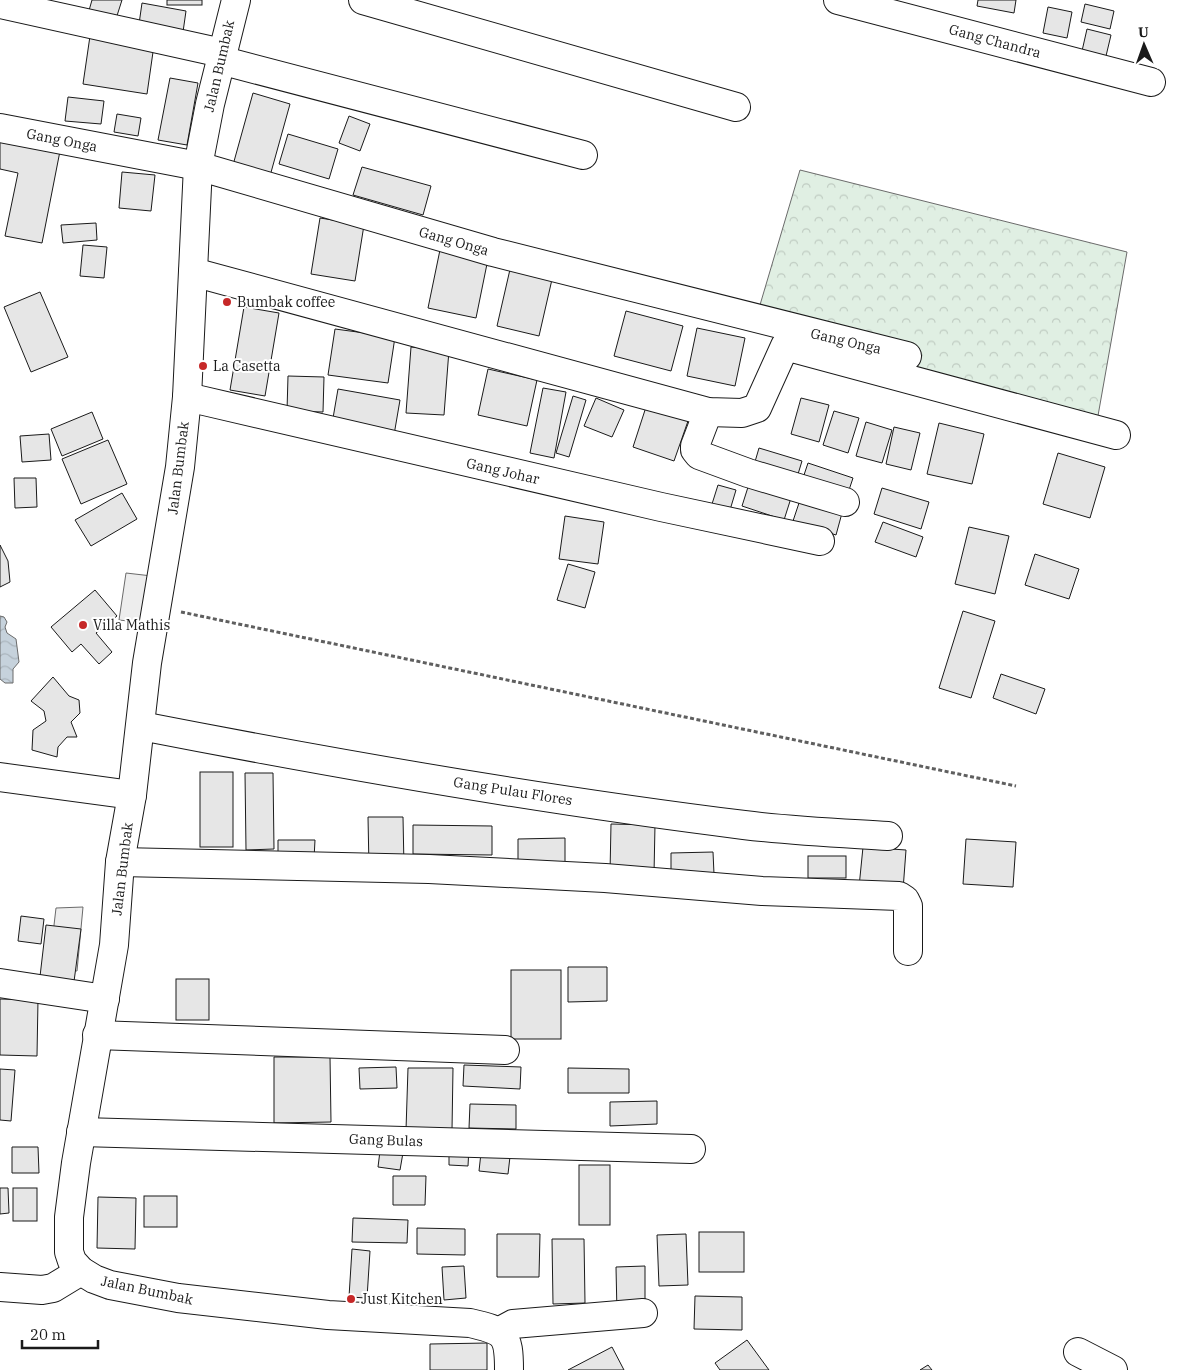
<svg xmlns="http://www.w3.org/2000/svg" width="1189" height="1370" viewBox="0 0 1189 1370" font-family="'IBM Plex Serif',serif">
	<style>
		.park { fill: url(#park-crowns); stroke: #6a6a6a }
		.parking { fill: #ededed; stroke: #6a6a6a }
		.water { fill: url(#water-waves); stroke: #6a6a6a }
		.building { fill: #e6e6e6; stroke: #1a1a1a }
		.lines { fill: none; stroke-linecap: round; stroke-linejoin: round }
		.minor-casing { stroke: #1a1a1a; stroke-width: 30 }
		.path { stroke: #5f5f5f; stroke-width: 3; stroke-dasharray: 4 2.5; stroke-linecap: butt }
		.minor { stroke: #fff; stroke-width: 28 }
		.poi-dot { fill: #c62828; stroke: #fff; stroke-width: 2 }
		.labels { text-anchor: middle; stroke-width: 4; stroke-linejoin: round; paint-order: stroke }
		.street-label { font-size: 14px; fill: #1a1a1a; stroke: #fff }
		.poi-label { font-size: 14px; fill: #1a1a1a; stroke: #fff; text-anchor: start }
	</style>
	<defs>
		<pattern id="park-crowns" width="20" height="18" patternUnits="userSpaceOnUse" patternTransform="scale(1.25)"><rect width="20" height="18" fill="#e0efe3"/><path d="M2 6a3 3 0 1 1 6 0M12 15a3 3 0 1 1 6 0" fill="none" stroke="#c0ccc2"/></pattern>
		<pattern id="water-waves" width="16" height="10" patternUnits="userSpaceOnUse" patternTransform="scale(1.25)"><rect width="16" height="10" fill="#c6d2dc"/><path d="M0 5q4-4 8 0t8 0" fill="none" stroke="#aab4bc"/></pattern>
	</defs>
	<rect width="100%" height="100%" fill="#fff"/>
	<polygon class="park" points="800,170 1127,252 1096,427 757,315"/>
	<g class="parking">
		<polygon points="126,573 152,576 146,623 119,620"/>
		<polygon points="83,907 77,971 49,968 56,908"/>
	</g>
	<polygon class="water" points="0,616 4,617 7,622 5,627 7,633 16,639 19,662 13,669 13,683 5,683 0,679"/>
	<g class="building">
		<polygon points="92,0 122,0 115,22 88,14"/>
		<rect x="167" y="0" width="35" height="5"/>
		<polygon points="978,0 1016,0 1014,13 977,6"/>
		<polygon points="142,3 186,11 183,32 139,24"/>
		<polygon points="1085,4 1114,11 1110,29 1081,22"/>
		<polygon points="1048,7 1072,12 1067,38 1043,33"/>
		<polygon points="1087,29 1111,35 1106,56 1082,51"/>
		<polygon points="90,36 154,45 147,94 83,84"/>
		<polygon points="170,78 198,83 187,145 158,140"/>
		<polygon points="253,93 290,104 270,176 233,165"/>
		<polygon points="68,97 104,101 101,124 65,121"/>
		<polygon points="117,114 141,118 138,136 114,132"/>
		<polygon points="349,116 370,124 360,151 339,143"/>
		<polygon points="288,134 338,149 329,179 279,164"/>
		<polygon points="0,139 60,151 42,243 5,236 18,173 0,169"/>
		<polygon points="362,167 431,186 423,215 353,195"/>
		<polygon points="122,172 155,175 151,211 119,208"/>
		<polygon points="320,218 364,225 355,281 311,274"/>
		<polygon points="96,223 97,240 63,243 61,225"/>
		<polygon points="83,245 107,247 104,278 80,276"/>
		<polygon points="441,245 489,254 476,318 428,308"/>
		<polygon points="511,265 553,275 539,336 497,326"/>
		<polygon points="40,292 68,357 31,372 4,307"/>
		<polygon points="244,307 279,313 265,396 230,390"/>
		<polygon points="626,311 683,326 671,371 614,356"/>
		<polygon points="697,328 745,338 735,386 687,376"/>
		<polygon points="335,329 395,337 388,383 328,375"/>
		<polygon points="411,347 449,350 444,415 406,413"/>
		<polygon points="488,369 537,380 527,426 478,415"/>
		<polygon points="288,376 324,377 323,412 287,411"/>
		<polygon points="543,388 566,392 554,458 530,453"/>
		<polygon points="338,389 400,400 394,435 332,424"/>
		<polygon points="573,396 586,400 569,457 556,453"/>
		<polygon points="596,398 624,410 612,437 584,426"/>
		<polygon points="801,398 829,405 819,442 791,434"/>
		<polygon points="646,407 688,421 674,461 633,447"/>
		<polygon points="834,411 859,418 848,453 823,445"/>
		<polygon points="92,412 103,439 62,456 51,429"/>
		<polygon points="866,422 892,430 882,463 856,456"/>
		<polygon points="939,423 984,434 972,484 927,474"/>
		<polygon points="894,427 920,433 911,470 886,464"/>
		<polygon points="49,434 51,460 22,462 20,436"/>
		<polygon points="108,440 127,484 81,504 62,459"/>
		<polygon points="759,448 802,461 795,484 752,472"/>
		<polygon points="1058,453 1105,467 1090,518 1043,504"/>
		<polygon points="808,463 853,478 846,499 801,484"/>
		<polygon points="14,478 36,478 37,507 15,508"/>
		<polygon points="749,484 791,498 784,520 742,506"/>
		<polygon points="718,485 736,490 730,510 712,504"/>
		<polygon points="882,488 929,502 921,529 874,514"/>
		<polygon points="122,493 137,519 91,546 75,520"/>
		<polygon points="800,500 842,513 836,535 793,521"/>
		<polygon points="565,516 604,522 598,564 559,559"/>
		<polygon points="883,522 923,537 916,557 875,542"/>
		<polygon points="969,527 1009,536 995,594 955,584"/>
		<polygon points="0,545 8,561 10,582 0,587"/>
		<polygon points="1035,554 1079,569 1069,599 1025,585"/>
		<polygon points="568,564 595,572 585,608 557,600"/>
		<polygon points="95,590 117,616 96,633 112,652 99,664 81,644 72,652 51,627"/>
		<polygon points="963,611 995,621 971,698 939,688"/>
		<polygon points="1001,674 1045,689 1036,714 993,698"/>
		<polygon points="53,677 69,696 79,700 80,713 71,722 77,737 67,737 58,747 57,757 32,750 33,730 46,721 44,711 31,701"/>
		<rect x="200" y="772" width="33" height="75"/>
		<polygon points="245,773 273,773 274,849 246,850"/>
		<polygon points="368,817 403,817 404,867 369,868"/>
		<polygon points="611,824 655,825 654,874 610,873"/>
		<polygon points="413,825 492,826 492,855 413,854"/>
		<polygon points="565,838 565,872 518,873 518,839"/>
		<polygon points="966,839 1016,842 1013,887 963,884"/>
		<polygon points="278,840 315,840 314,859 278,859"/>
		<polygon points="863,847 906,850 903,890 859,887"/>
		<polygon points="713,852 714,874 671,874 671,853"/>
		<rect x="808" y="856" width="38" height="22"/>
		<polygon points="21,916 44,919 41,944 18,941"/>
		<polygon points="46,925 81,929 73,989 39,985"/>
		<polygon points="568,967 607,967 607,1001 568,1002"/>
		<rect x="511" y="970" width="50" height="69"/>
		<rect x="176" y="979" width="33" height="41"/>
		<polygon points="0,999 38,1000 37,1056 0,1055"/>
		<polygon points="274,1057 330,1057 331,1122 274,1123"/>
		<polygon points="464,1065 521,1067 520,1089 463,1086"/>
		<polygon points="396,1067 397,1088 360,1089 359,1068"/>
		<polygon points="408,1068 453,1068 452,1130 406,1130"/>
		<polygon points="568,1068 629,1069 629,1093 568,1093"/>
		<polygon points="0,1069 15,1070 11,1121 0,1120"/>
		<polygon points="657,1101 657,1124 610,1126 610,1102"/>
		<polygon points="470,1104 516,1105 516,1129 469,1128"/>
		<polygon points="381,1143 404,1147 400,1170 378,1167"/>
		<polygon points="482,1144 511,1148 508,1174 479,1171"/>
		<polygon points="449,1146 469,1147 468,1166 449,1165"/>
		<polygon points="12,1147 38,1147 39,1173 12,1173"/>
		<rect x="579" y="1165" width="31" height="60"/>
		<polygon points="393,1176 426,1176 425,1205 393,1205"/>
		<polygon points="0,1188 8,1188 9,1213 0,1214"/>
		<rect x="13" y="1188" width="24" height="33"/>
		<rect x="144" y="1196" width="33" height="31"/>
		<polygon points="98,1197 136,1198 135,1249 97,1248"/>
		<polygon points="353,1218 408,1220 407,1243 352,1242"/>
		<polygon points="417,1228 465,1229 465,1255 417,1254"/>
		<rect x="699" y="1232" width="45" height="40"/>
		<polygon points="497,1234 540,1234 539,1277 497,1277"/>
		<polygon points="686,1234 688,1285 659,1286 657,1235"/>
		<polygon points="552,1239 584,1239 585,1303 553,1304"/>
		<polygon points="352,1249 370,1251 367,1298 349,1297"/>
		<polygon points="464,1266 466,1298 444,1300 442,1267"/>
		<polygon points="645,1266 645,1313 617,1313 616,1267"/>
		<polygon points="695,1296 742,1297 742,1330 694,1329"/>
		<polygon points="747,1340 769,1370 720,1370 715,1363"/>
		<polygon points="487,1343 487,1370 430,1370 430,1344"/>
		<polygon points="612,1347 624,1370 568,1370"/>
		<polygon points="928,1365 932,1370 920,1370"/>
	</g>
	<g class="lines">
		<g class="minor-casing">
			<g id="minor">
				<path d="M 236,0 L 210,104 L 198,166 L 187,397 L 180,467 L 147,663 L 132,795 L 120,862 L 114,945 L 76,1163 L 69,1217 L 69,1252 L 72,1261 L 81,1271 L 94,1279 L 110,1285 L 178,1298 L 328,1315 L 470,1323 C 505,1331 509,1334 509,1370"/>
				<polyline points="363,0 736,107"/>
				<polyline points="838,0 1151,82"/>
				<polyline points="0,4 222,53"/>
				<polyline points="220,60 583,155"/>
				<polyline points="0,128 198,166 493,252 907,356"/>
				<polyline points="193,272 708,412 742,413 757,408 785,346 1116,435"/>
				<polyline points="187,397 661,507 820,541"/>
				<polyline points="708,412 695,446 695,450 699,455 748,473 845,502"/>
				<path d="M 141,726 C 341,765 542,800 744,825 C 792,831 840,833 888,836"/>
				<polyline points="0,777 132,795"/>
				<polyline points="120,862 429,869 605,878 762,891 899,896 905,900 908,906 908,951"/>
				<polyline points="0,983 105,999"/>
				<polyline points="97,1035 505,1050"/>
				<polyline points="81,1132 691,1149"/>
				<polyline points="0,1287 42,1290 53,1288 81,1271"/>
				<polyline points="500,1331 513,1324 643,1313"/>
				<polyline points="1078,1352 1113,1370"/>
			</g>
		</g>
		<polyline class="path" points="181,612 1016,786"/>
		<use href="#minor" class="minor"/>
	</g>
	<g class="poi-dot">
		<circle cx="227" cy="302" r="5"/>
		<circle cx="203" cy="366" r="5"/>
		<circle cx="83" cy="625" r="5"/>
		<circle cx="351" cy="1299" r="5"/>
	</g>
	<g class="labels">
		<g class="street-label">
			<text transform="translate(995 41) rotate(15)" y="5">Gang Chandra</text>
			<text transform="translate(219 66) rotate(-77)" y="5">Jalan Bumbak</text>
			<text transform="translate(62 140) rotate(11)" y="5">Gang Onga</text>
			<text transform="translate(454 241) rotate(16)" y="5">Gang Onga</text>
			<text transform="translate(846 341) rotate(13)" y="5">Gang Onga</text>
			<text transform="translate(178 468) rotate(-83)" y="5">Jalan Bumbak</text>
			<text transform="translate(503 471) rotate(13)" y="5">Gang Johar</text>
			<text transform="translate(513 791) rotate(9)" y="5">Gang Pulau Flores</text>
			<text transform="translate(122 869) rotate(-83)" y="5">Jalan Bumbak</text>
			<text transform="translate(386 1140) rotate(2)" y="5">Gang Bulas</text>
			<text transform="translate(147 1290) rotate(12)" y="5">Jalan Bumbak</text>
		</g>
		<g class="poi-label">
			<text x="237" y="307">Bumbak coffee</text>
			<text x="213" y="371">La Casetta</text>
			<text x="93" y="630">Villa Mathis</text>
			<text x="361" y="1304">Just Kitchen</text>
		</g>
	</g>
	<g transform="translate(1144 45) rotate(358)" stroke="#ffffff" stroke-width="4" paint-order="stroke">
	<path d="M0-4L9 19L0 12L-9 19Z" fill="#1a1a1a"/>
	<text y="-8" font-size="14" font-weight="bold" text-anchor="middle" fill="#1a1a1a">U</text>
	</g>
	<path d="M22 1340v8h76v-8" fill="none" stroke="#1a1a1a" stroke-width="2.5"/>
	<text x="30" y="1340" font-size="15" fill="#1a1a1a" stroke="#ffffff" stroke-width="4" paint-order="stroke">20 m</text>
</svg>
